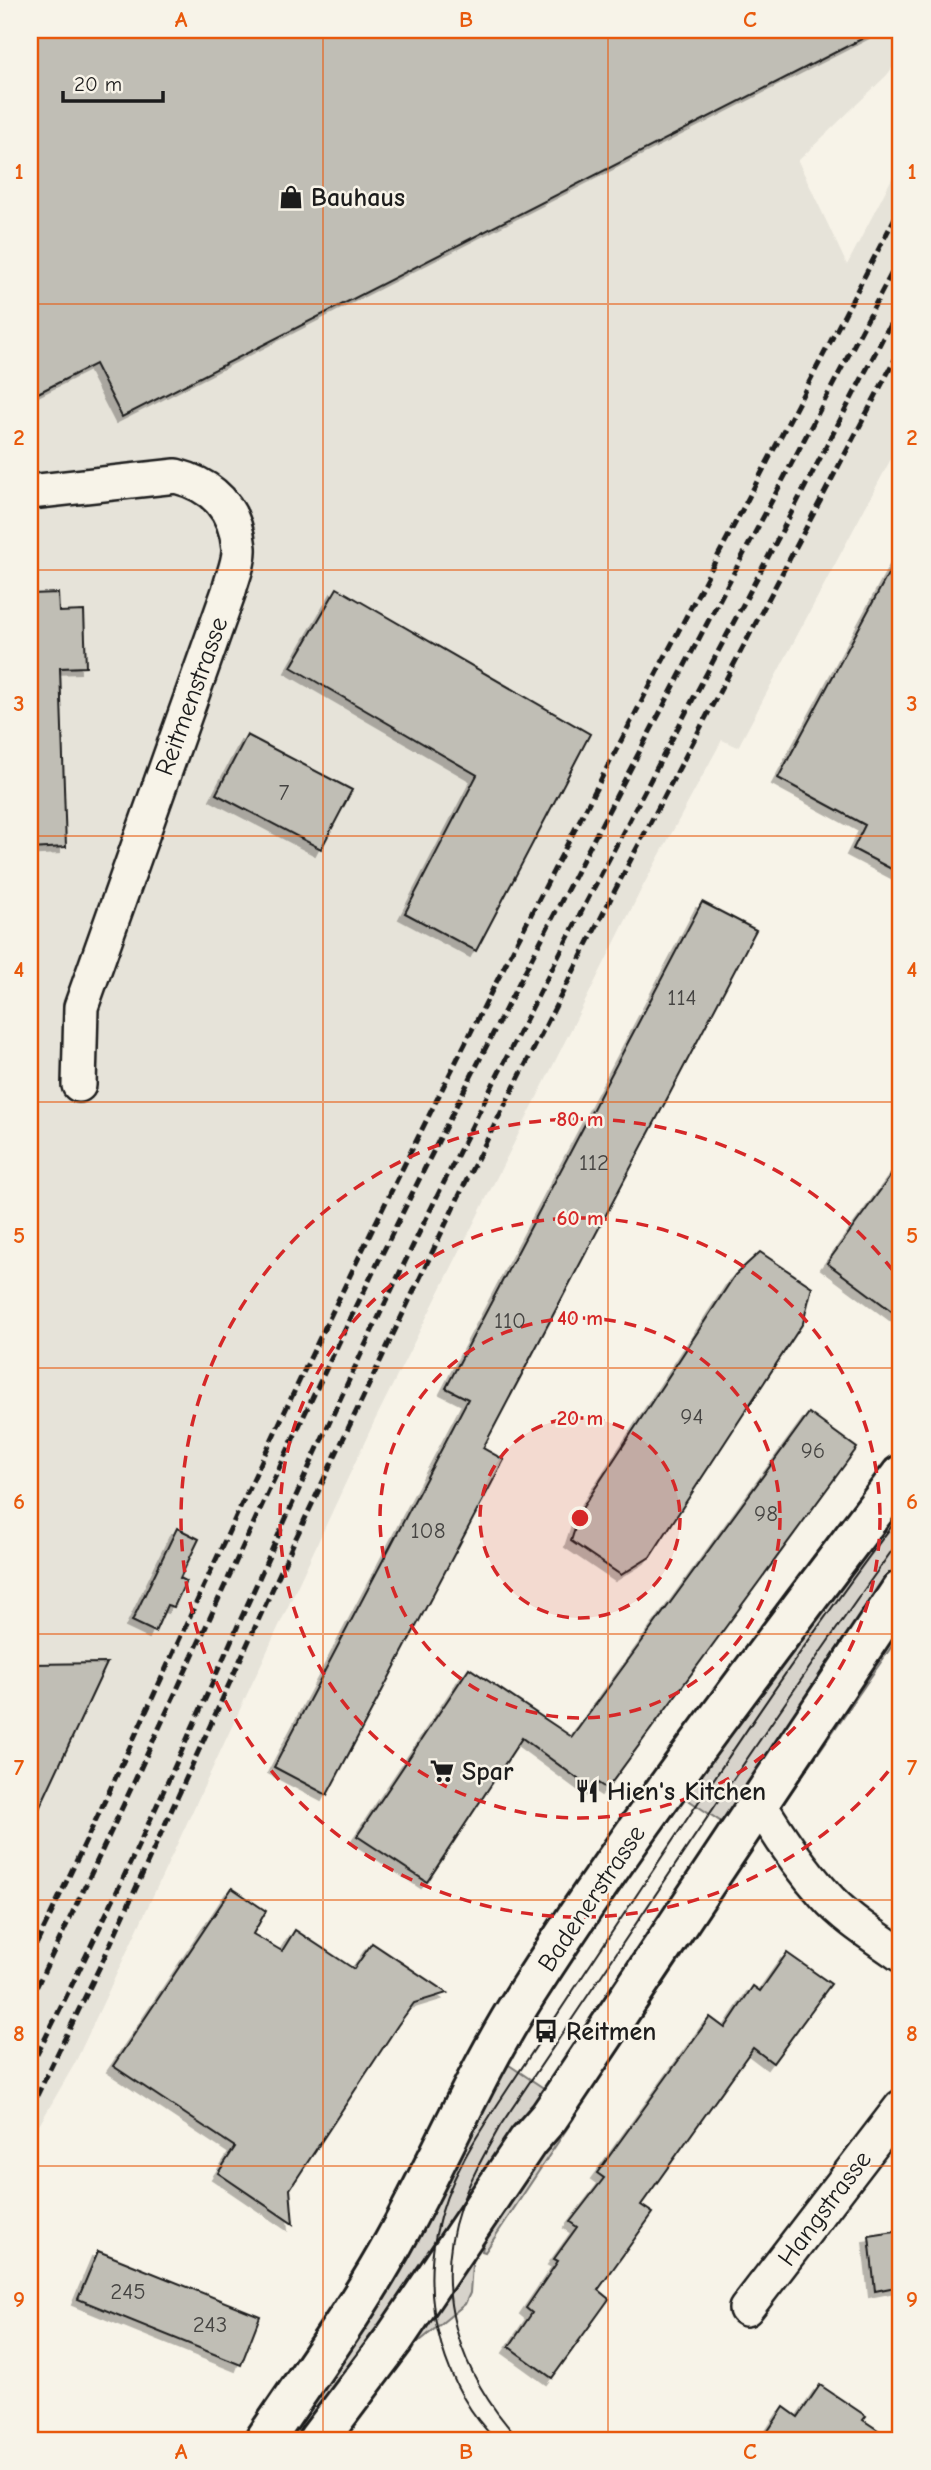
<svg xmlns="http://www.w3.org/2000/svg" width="931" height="2470" viewBox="0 0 931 2470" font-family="'Comic Neue',sans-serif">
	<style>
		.built { fill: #e6e3d9 }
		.green { fill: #d7d3cb; stroke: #7a7874; stroke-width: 2 }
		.building { fill: #c0beb5; stroke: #1c1c1c; stroke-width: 2; filter: url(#shadow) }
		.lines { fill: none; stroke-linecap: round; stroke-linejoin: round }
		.minor-casing { stroke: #1c1c1c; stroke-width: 38 }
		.major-casing { stroke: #1c1c1c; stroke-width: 44 }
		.minor { stroke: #f7f3e8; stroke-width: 33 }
		.major { stroke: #f7f3e8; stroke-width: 38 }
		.tram { stroke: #1c1c1c; stroke-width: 2 }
		.rail { stroke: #1c1c1c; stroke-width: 5; stroke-dasharray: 10 5; stroke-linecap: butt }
		.grid { fill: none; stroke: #e8590c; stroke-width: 2; stroke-opacity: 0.55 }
		.ring { fill: none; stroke: #d62828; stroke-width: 3.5; stroke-dasharray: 12 9 }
		.labels { text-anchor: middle; stroke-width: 5; stroke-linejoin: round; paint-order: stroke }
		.number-label { font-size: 23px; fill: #454442 }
		.poi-label { font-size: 26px; font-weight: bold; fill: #1c1c1c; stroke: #f7f3e8; text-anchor: start }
		.street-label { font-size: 26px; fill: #1c1c1c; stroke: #f7f3e8 }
		.centre { fill: #d62828; stroke: #f7f3e8; stroke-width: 3.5 }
		.ring-label { font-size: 21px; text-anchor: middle; font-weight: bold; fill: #d62828; stroke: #f7f3e8; stroke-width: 5; stroke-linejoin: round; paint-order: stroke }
		.neatline { fill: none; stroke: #e8590c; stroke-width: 2.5 }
		.grid-label { font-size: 23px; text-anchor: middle; font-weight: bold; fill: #e8590c }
	</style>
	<defs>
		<filter id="shadow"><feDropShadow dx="-6" dy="6" stdDeviation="0" flood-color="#0004"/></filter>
	</defs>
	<rect width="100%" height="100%" fill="#f7f3e8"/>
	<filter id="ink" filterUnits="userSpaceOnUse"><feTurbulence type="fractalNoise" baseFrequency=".0143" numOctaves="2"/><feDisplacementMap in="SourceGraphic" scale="14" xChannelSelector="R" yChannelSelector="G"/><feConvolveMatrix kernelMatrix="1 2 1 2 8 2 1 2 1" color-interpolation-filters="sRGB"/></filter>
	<g filter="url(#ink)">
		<polygon class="built" points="30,30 901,30 901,56 887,75 798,161 847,265 901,161 901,440 738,747 722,740 643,886 374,1422 75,2063 30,2141"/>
		<g class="green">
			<polygon points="901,1494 901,1569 729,1827 678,1793"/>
			<polygon points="901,1612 901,1633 783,1804 776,1799"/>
			<polygon points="678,1947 685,1952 597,2083 590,2078"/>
			<polygon points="500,2059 551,2093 308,2440 287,2440"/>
			<polygon points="566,2113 574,2118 485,2252 482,2251 485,2237"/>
			<polygon points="473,2249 470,2293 465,2304 376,2377"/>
		</g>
		<g class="building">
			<polygon points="30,30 879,30 122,417 95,364 30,397"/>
			<polygon points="901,550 901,874 853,849 865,825 778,778"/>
			<polygon points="337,588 590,734 476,951 405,913 477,775 291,667"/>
			<polygon points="58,593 59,612 84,611 86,667 60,668 66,847 30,849 30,594"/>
			<polygon points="247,735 352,790 321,849 216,794"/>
			<polygon points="702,902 756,930 483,1448 504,1460 327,1795 274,1767 468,1399 446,1388"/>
			<polygon points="901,1162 901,1318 827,1263"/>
			<polygon points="760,1252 812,1287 803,1323 650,1557 621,1575 571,1541 581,1510 735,1275"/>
			<polygon points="809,1413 857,1448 607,1789 598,1783 593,1790 522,1738 427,1882 357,1836 469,1668 572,1737"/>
			<polygon points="177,1528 199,1539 180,1578 186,1581 174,1607 167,1605 155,1632 132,1621"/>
			<polygon points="107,1663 30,1828 30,1664"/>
			<polygon points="232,1888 266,1911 253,1934 282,1951 295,1930 354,1969 372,1943 447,1993 414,2003 398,2025 290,2189 293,2224 218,2173 235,2147 113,2066"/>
			<polygon points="787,1953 831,1984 773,2063 753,2048 641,2205 653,2213 598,2290 609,2299 552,2378 509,2347 532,2313 526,2308 558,2261 554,2259 577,2227 570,2222 604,2178 597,2173 710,2017 725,2028 753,1986 760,1991"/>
			<polygon points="901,2231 901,2286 875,2291 869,2236"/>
			<polygon points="98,2251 260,2316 241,2365 78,2299"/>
			<polygon points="820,2385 866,2416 863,2420 893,2440 762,2440 784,2407 798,2417"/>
		</g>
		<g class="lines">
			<g class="minor-casing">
				<g id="minor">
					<path d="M 30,492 L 176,476 C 214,486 235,508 239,548 C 240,561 232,578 229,591 L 81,1007 L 79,1085"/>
					<path d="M 759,1803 C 778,1835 800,1867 825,1895 C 846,1919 876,1937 901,1955"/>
					<polyline points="746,2309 901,2107"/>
				</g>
			</g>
			<g class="major-casing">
				<g id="major">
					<path d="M 265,2440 C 309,2374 357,2310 395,2240 C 440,2159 476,2072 526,1994 C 641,1814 773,1645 901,1475"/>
					<polyline points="318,2440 394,2339 528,2141 549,2117 568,2089 901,1590"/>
				</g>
			</g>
			<use href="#minor" class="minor"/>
			<use href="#major" class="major"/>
			<g class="tram">
				<path d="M 519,2439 C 461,2376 431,2293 460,2208 C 470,2179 485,2153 500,2126 C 633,1930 762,1731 901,1538"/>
				<path d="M 496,2440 C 445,2390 421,2304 436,2234 C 448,2174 484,2125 517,2075 C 540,2041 563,2006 586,1971 C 689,1817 789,1661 901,1514"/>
			</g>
			<g class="rail">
				<path d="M 30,1957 C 138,1737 235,1511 343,1290 C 520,924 714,567 901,206"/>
				<path d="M 30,2000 C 144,1769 246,1532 360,1299 C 532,947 720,602 901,255"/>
				<path d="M 30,2068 C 157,1822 261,1564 380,1314 C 543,972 727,640 901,303"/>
				<polyline points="30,2110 104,1958 294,1542 470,1173 629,863 901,348"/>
			</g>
		</g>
	</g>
	<path class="grid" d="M 323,30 L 323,2440M 608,30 L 608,2440M 30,304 L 901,304M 30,570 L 901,570M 30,836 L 901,836M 30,1102 L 901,1102M 30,1368 L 901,1368M 30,1634 L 901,1634M 30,1900 L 901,1900M 30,2166 L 901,2166"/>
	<circle cx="580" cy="1518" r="100" fill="#d62828" fill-opacity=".12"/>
	<g class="ring">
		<circle cx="580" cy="1518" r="100"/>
		<circle cx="580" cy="1518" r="200"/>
		<circle cx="580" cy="1518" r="300"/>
		<path d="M901 1755A399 399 0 1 1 901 1281"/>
	</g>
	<defs>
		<g id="shop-bare" transform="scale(1.89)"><path d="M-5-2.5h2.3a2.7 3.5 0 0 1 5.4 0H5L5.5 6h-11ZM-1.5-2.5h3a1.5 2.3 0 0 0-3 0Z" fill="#1c1c1c" stroke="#f7f3e8" stroke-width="2.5" paint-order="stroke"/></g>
		<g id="supermarket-bare" transform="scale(1.89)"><path d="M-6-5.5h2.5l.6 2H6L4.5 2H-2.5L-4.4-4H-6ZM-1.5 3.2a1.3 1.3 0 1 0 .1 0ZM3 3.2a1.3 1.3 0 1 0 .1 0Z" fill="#1c1c1c" stroke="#f7f3e8" stroke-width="2.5" paint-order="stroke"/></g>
		<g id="restaurant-bare" transform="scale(1.89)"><path d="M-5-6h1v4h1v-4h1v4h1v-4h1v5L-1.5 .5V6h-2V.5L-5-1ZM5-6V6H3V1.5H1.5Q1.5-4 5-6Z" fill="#1c1c1c" stroke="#f7f3e8" stroke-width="2.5" paint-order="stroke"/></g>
		<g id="bus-bare" transform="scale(1.89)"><path d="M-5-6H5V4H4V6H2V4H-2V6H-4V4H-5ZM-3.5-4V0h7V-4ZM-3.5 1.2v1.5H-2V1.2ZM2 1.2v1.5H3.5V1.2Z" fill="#1c1c1c" stroke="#f7f3e8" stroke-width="2.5" paint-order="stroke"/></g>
	</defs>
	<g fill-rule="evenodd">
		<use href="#shop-bare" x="291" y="197"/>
		<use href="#supermarket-bare" x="442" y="1771"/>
		<use href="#restaurant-bare" x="587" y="1791"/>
		<use href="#bus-bare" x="546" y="2031"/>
	</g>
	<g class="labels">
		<g class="number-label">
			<text x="284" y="800">7</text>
			<text x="682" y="1005">114</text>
			<text x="594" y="1170">112</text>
			<text x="510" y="1328">110</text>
			<text x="692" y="1424">94</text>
			<text x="813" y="1458">96</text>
			<text x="766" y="1521">98</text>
			<text x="428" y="1538">108</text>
			<text x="128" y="2299">245</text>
			<text x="210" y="2332">243</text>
		</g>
		<g class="poi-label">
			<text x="311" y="206">Bauhaus</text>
			<text x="462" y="1780">Spar</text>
			<text x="607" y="1800">Hien's Kitchen</text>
			<text x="566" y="2040">Reitmen</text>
		</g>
		<g class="street-label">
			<text transform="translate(191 696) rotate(-70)" y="9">Reitmenstrasse</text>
			<text transform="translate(591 1898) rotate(-56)" y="9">Badenerstrasse</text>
			<text transform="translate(824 2208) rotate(-53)" y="9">Hangstrasse</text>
		</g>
	</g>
	<circle cx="580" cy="1518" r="10" class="centre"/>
	<g class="ring-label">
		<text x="580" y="1126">80 m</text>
		<text x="580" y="1225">60 m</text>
		<text x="580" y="1325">40 m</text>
		<text x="580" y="1425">20 m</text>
	</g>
	<rect width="931" height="2470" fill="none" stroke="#f7f3e8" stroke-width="77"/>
	<path d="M63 91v10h100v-10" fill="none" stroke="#1c1c1c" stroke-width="3.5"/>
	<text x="74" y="91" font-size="21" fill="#1c1c1c" stroke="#f7f3e8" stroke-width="5" paint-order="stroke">20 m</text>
	<rect x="38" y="38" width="854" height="2394" class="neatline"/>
	<g class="grid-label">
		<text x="181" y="27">A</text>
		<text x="466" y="27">B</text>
		<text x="750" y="27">C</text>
		<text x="19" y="179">1</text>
		<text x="912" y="179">1</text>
		<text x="19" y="445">2</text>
		<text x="912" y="445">2</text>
		<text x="19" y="711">3</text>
		<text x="912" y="711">3</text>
		<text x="19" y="977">4</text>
		<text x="912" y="977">4</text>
		<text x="19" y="1243">5</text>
		<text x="912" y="1243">5</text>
		<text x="19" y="1509">6</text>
		<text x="912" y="1509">6</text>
		<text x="19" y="1775">7</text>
		<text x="912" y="1775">7</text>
		<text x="19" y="2041">8</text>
		<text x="912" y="2041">8</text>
		<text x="19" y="2307">9</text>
		<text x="912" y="2307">9</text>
		<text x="181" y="2459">A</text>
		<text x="466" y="2459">B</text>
		<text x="750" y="2459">C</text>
	</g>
</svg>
